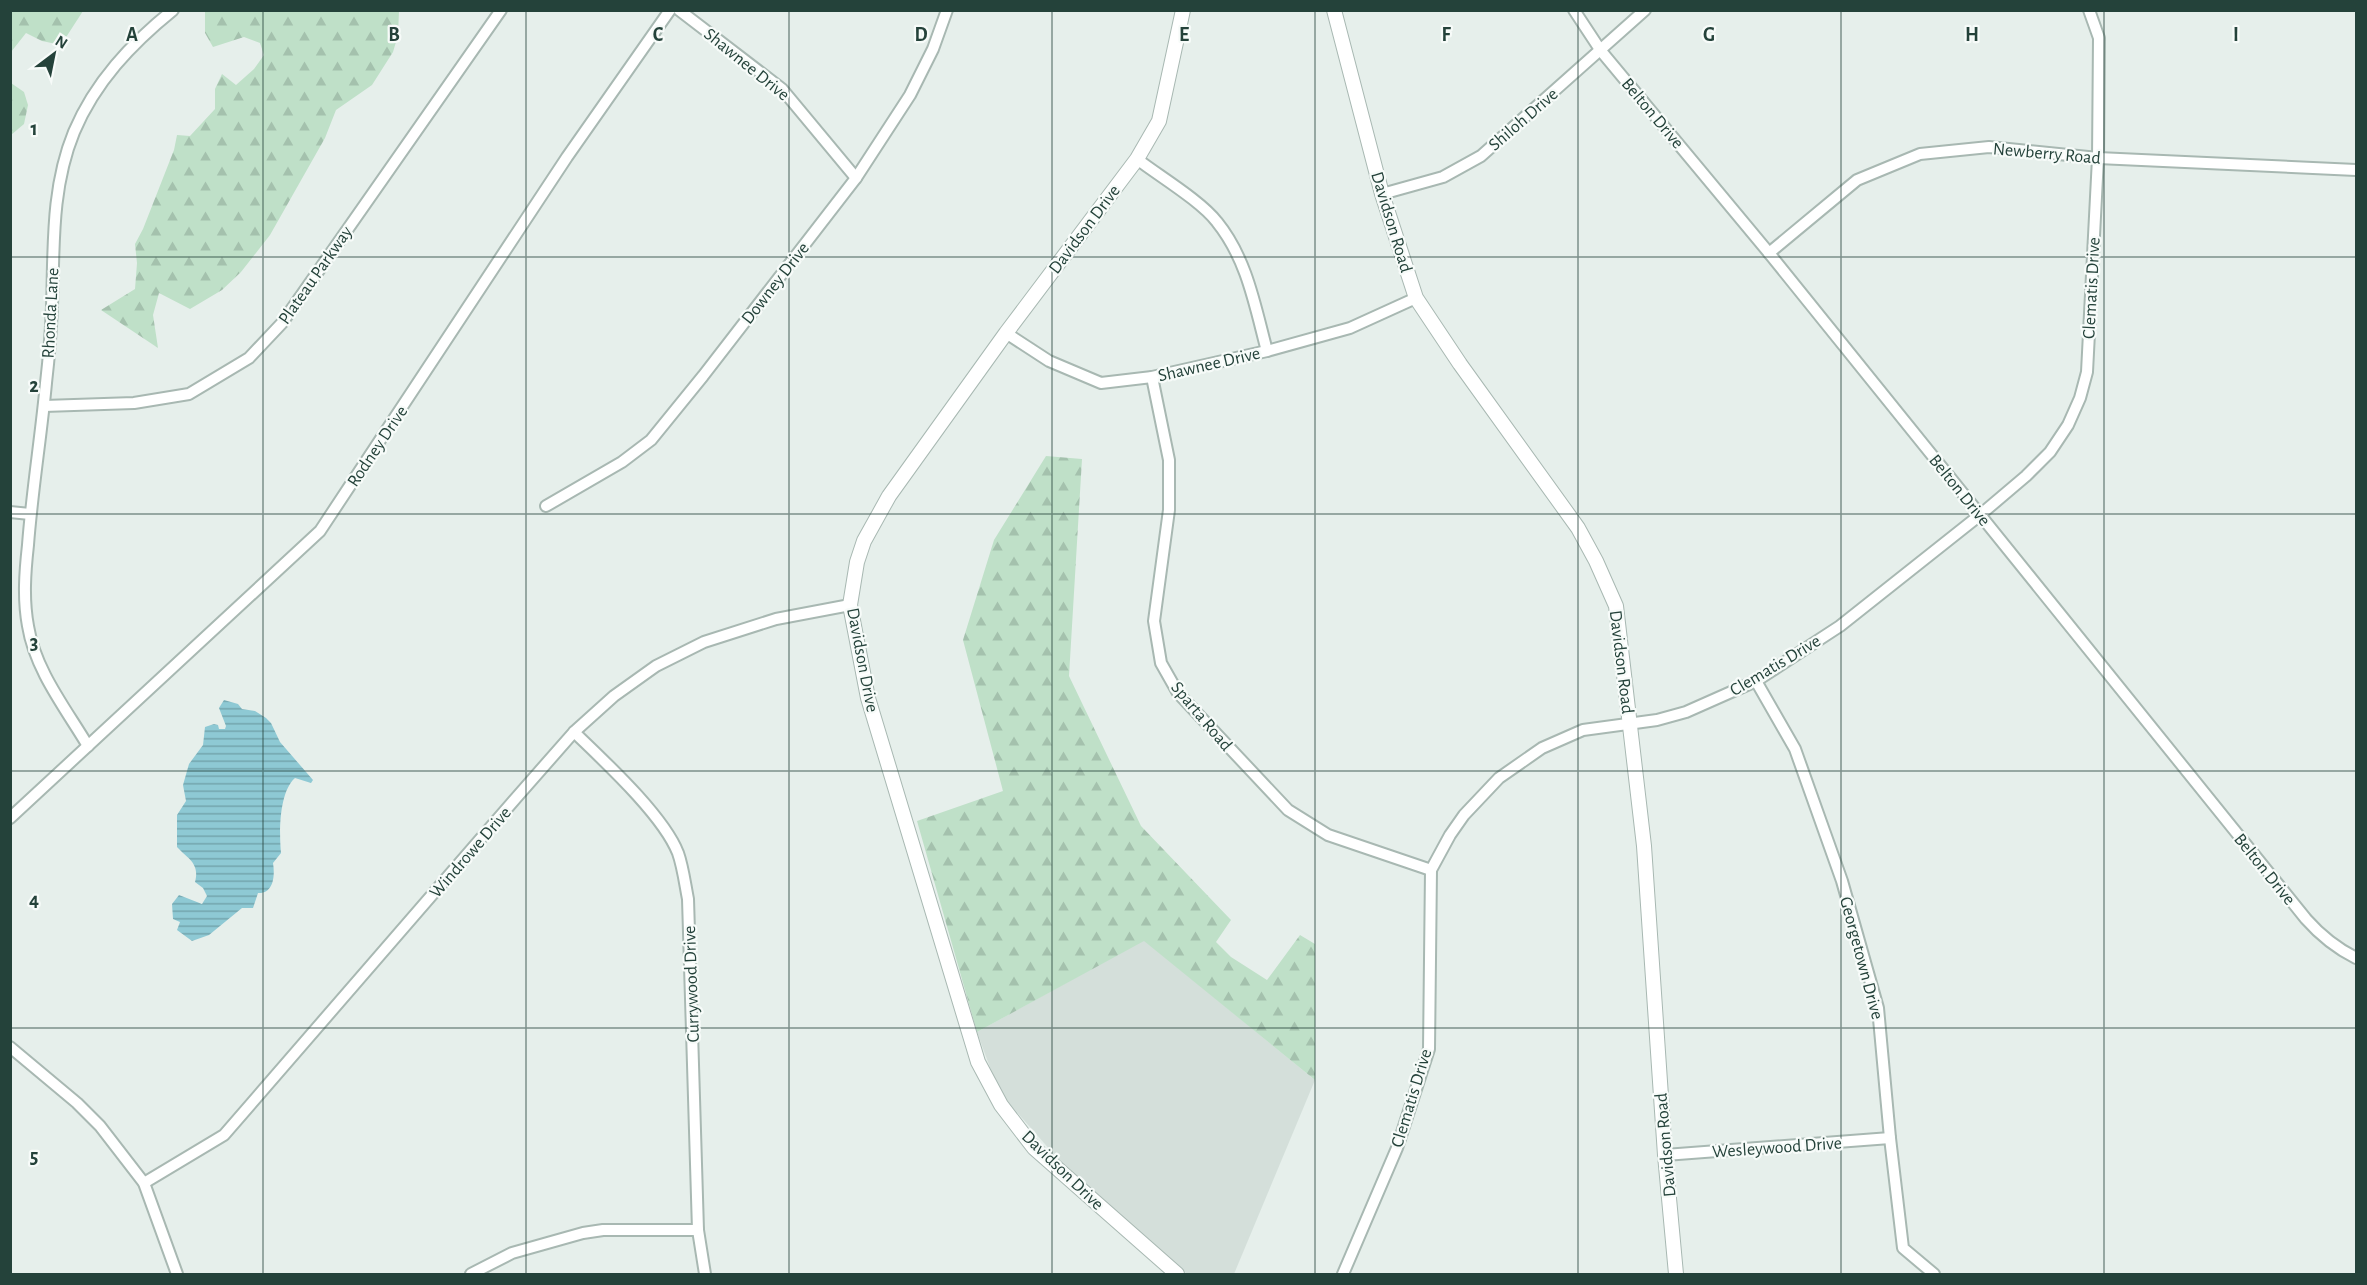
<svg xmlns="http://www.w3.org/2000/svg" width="2367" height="1285" viewBox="0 0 2367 1285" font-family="'Alegreya Sans',sans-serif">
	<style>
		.built { fill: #d4dfda }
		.forest { fill: url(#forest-firs) }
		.water { fill: url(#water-rules) }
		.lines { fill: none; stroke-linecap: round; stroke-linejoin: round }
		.minor-casing { stroke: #a8b8b2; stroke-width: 14 }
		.tertiary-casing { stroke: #a8b8b2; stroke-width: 16 }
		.minor { stroke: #fff; stroke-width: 10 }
		.tertiary { stroke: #fff; stroke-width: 14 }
		.grid { fill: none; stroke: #24423a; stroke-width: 1.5; stroke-opacity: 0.55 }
		.labels { text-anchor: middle; stroke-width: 4.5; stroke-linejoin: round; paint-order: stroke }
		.street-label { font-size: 18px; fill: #24423a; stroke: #f7fbf9 }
		.grid-label { font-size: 20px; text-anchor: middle; font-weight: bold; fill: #24423a; stroke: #f7fbf9; stroke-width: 4.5; stroke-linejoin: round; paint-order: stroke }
	</style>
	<defs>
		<pattern id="forest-firs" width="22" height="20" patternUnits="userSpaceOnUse" patternTransform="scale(1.5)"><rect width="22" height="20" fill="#bfe0c8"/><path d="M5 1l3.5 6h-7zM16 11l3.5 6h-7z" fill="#a4c1ad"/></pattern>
		<pattern id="water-rules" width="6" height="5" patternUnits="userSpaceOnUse" patternTransform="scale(1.5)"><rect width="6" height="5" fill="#8ec9d4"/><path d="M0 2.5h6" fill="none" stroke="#74a5ad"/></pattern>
	</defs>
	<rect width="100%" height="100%" fill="#e6efeb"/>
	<polygon class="built" points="1144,940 1315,1080 1234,1274 1187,1274 1067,1169 999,1092 977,1032"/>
	<g class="forest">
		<polygon points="11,10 83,10 83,11 61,45 42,41 26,33 11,52"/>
		<polygon points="205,11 399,11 398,35 393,52 372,85 336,110 325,138 270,235 241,272 222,290 190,309 159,293 153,315 158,348 101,310 135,289 137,263 135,244 143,229 174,150 177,135 190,136 215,109 215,89 222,74 236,85 254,69 264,55 260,43 244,37 213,47 205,33"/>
		<polygon points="11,83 24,92 28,105 24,124 11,135"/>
		<polygon points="1046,456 1082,459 1069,676 1141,826 1231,920 1216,942 1231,957 1267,980 1300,935 1315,944 1315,1080 1144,941 977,1032 917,821 1003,791 963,640 994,540"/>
	</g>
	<path class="water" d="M 224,700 L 238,704 L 242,709 L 255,711 L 266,718 L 271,723 L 280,742 L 313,780 L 311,783 L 295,778 C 279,792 279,832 281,853 L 273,863 C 275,875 274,894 258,893 L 253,908 L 242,908 L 209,935 L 192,941 L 177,930 L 180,922 L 173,919 L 172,904 L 179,895 L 202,904 L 207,896 L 203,888 L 195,882 C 200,863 188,859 177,847 L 177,815 L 186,801 L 183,785 L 189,764 L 203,745 L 205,727 L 214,724 L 218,725 L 219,729 L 225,729 L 226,726 L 219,708 Z"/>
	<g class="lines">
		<g class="minor-casing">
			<g id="minor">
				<polyline points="679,10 782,89 856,178"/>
				<path d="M 1574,10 L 1601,51 L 1769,253 L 2306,919 C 2321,936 2336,948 2356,958"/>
				<path d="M 1137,159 C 1159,176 1201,201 1217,222 C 1247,259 1255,306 1267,351"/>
				<polyline points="1382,194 1443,177 1481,156 1645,10"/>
				<polyline points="1769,253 1857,180 1920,154 1989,147 2098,158 2356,170"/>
				<polyline points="1006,333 1049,361 1101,383 1152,377 1267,351 1350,328 1416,298"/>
				<polyline points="1152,377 1169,460 1169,510 1154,621 1161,663 1178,693 1288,810 1328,835 1431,870"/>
				<polyline points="44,406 134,403 189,394 249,358 282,323 501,10"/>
				<polyline points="546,506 622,462 651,440 703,376 856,178 910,95 933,49 947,10"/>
				<polyline points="10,512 30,514"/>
				<polyline points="1756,681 1795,749 1842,881 1878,1008 1890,1138 1903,1248 1934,1274"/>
				<path d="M 574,732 C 604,761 663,815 678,853 C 683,867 685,884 688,899 L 698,1230 L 705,1274"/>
				<path d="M 88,746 C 66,709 35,670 28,626 C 23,599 25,572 28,545 C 32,491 41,437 46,383 C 49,357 51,332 52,306 C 54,247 51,188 74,132 C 95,82 131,44 173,10"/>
				<polyline points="10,818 320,531 567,157 670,10"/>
				<polyline points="10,1047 77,1103 100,1126 144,1183 177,1274"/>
				<polyline points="1665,1155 1890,1138"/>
				<polyline points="144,1183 224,1135 516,798 574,732 614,696 656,666 704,642 776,619 850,605"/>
				<polyline points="471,1274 512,1253 583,1233 603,1230 698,1230"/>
				<polyline points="1343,1274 1397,1148 1429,1049 1431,870 1450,835 1464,815 1499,778 1542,748 1583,730 1657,720 1686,712 1756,681 1840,626 1980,515 2026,476 2050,452 2068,425 2080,398 2087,372 2098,158 2099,38 2089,10"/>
			</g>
		</g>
		<g class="tertiary-casing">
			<g id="tertiary">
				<polyline points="1334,10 1382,194 1416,298 1460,364 1578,528 1596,561 1616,606 1644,846 1665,1155 1676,1274"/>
				<polyline points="1177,1274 1034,1148 1001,1105 978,1062 868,698 850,605 857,562 864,541 889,496 1006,333 1137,159 1159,121 1183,10"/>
			</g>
		</g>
		<use href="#minor" class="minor"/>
		<use href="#tertiary" class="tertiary"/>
	</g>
	<path class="grid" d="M 263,10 L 263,1274M 526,10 L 526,1274M 789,10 L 789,1274M 1052,10 L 1052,1274M 1315,10 L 1315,1274M 1578,10 L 1578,1274M 1841,10 L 1841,1274M 2104,10 L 2104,1274M 10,257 L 2356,257M 10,514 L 2356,514M 10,771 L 2356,771M 10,1028 L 2356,1028"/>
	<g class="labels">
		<g class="street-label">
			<text transform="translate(747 64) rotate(39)" y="6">Shawnee Drive</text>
			<text transform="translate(1653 113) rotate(50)" y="6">Belton Drive</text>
			<text transform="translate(1523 119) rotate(-41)" y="6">Shiloh Drive</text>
			<text transform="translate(2047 153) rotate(5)" y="6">Newberry Road</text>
			<text transform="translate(1392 222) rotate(73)" y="6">Davidson Road</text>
			<text transform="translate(1084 229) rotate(-53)" y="6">Davidson Drive</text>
			<text transform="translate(315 275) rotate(-55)" y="6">Plateau Parkway</text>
			<text transform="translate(775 283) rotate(-52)" y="6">Downey Drive</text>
			<text transform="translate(2091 288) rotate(-87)" y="6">Clematis Drive</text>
			<text transform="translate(50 313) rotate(-87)" y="6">Rhonda Lane</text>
			<text transform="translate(1209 364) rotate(-13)" y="6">Shawnee Drive</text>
			<text transform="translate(377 446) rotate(-56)" y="6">Rodney Drive</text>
			<text transform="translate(1960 490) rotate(51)" y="6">Belton Drive</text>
			<text transform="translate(863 660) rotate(79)" y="6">Davidson Drive</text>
			<text transform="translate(1622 662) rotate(83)" y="6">Davidson Road</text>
			<text transform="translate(1775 665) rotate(-31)" y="6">Clematis Drive</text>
			<text transform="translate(1202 716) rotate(50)" y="6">Sparta Road</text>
			<text transform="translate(470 852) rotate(-49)" y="6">Windrowe Drive</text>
			<text transform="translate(2265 869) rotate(51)" y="6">Belton Drive</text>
			<text transform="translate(1862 958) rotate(75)" y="6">Georgetown Drive</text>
			<text transform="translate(691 984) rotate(-92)" y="6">Currywood Drive</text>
			<text transform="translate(1411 1098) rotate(-73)" y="6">Clematis Drive</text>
			<text transform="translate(1665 1145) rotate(-95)" y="6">Davidson Road</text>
			<text transform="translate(1777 1147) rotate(-4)" y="6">Wesleywood Drive</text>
			<text transform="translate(1063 1170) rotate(44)" y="6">Davidson Drive</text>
		</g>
	</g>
	<g class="grid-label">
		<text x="132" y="41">A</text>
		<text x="394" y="41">B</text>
		<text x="658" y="41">C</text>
		<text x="921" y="41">D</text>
		<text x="1184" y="41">E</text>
		<text x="1446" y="41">F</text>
		<text x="1709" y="41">G</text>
		<text x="1972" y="41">H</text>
		<text x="2236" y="41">I</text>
		<text x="34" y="135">1</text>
		<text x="34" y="392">2</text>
		<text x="34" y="649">3</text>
		<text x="34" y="906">4</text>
		<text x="34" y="1163">5</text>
	</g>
	<rect width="2367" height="1285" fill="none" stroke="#24423a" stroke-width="24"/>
	<g transform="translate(54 54) rotate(32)" stroke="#f7fbf9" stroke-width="4.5" paint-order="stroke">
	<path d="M0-4.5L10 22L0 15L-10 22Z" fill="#24423a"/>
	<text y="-9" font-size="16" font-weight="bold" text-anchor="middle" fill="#24423a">N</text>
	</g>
</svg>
